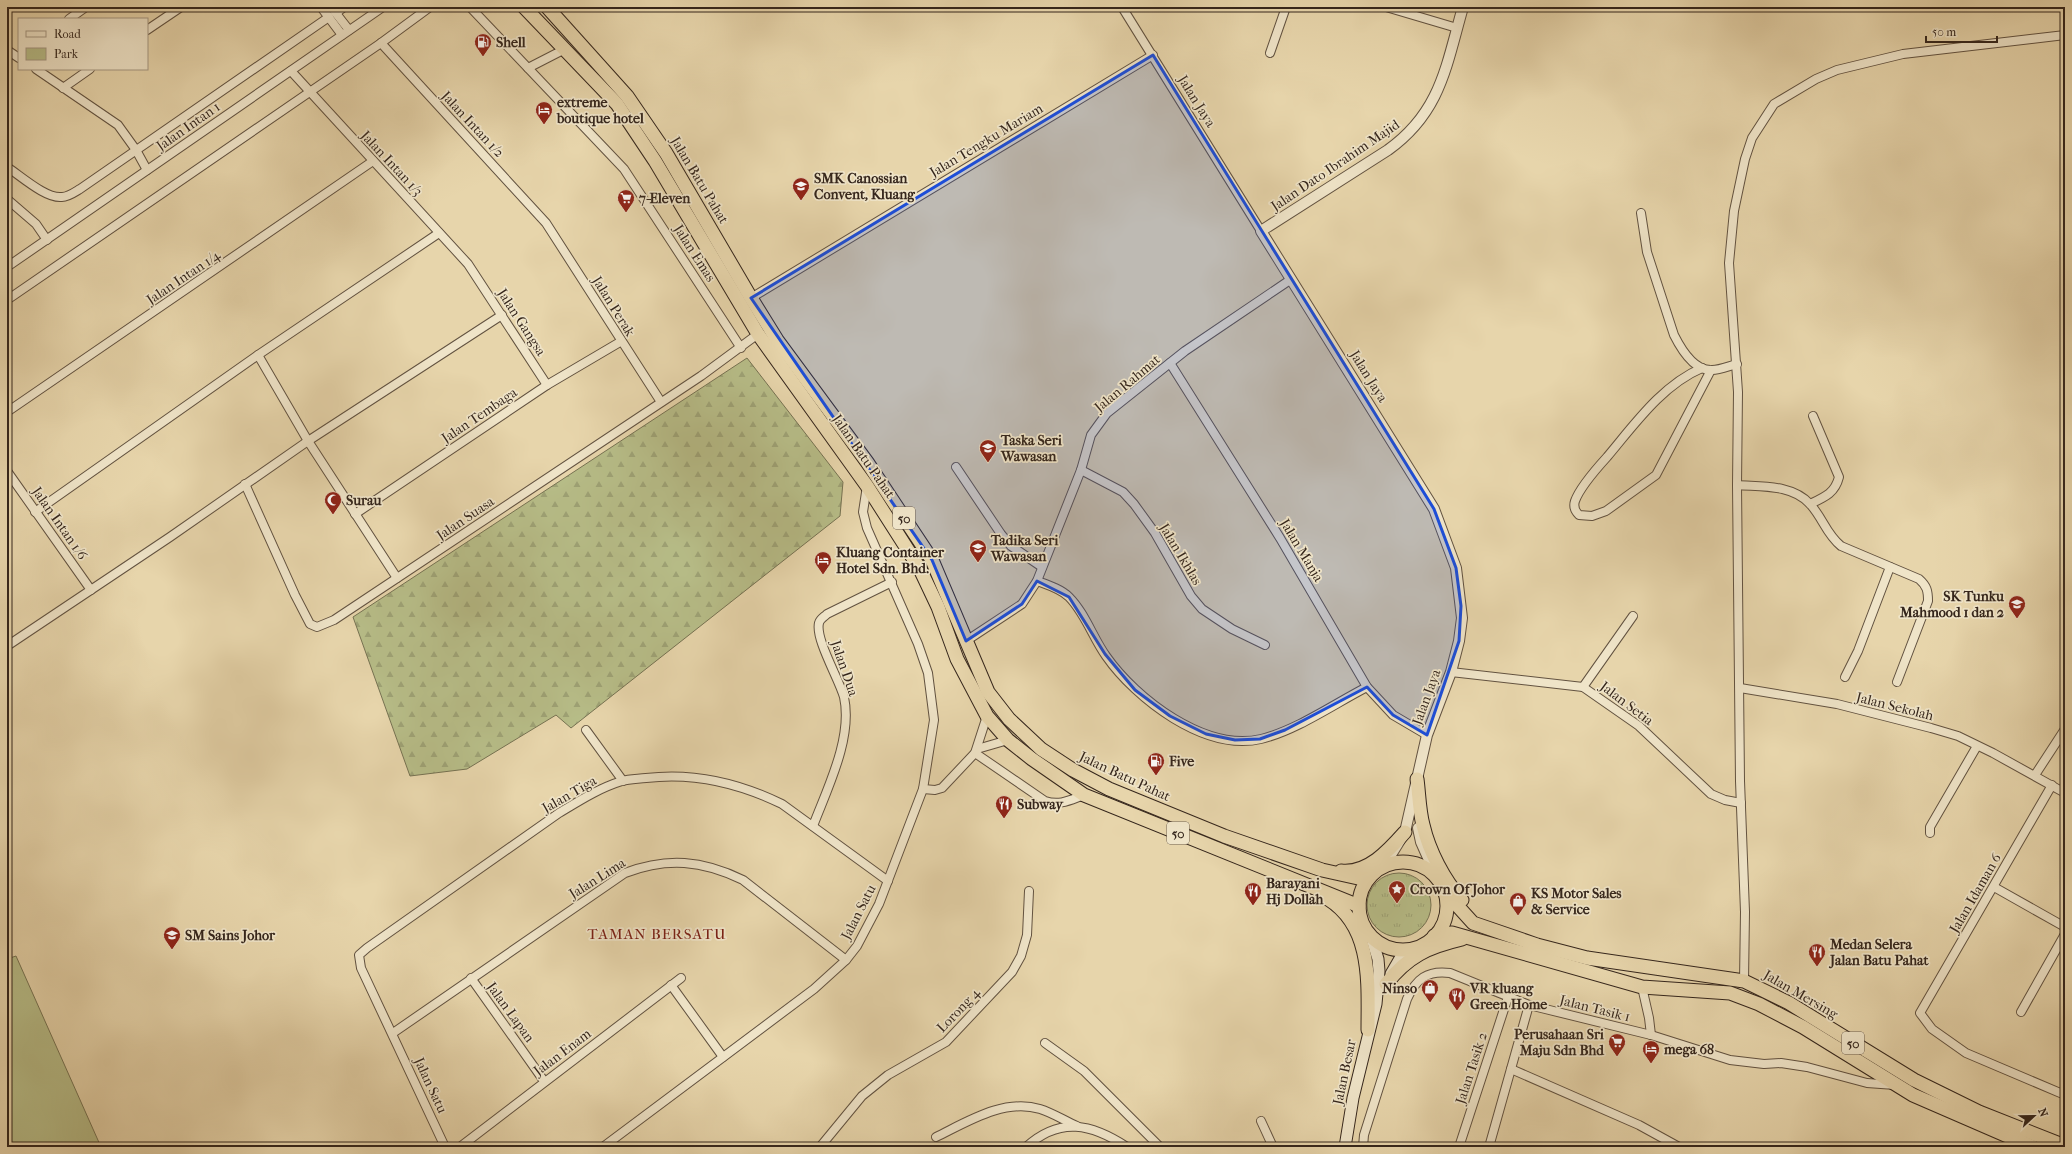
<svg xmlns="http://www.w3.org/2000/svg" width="2072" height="1154" viewBox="0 0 2072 1154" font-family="'IM FELL French Canon',serif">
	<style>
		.grass { fill: url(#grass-tufts); stroke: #767252 }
		.forest { fill: url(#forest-firs); stroke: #767252 }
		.green { fill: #b7bd88; stroke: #767252 }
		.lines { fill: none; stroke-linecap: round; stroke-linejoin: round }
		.minor-casing { stroke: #625240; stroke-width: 10 }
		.tertiary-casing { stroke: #625240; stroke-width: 12 }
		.secondary-casing { stroke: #35261c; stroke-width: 13 }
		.trunk-casing { stroke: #35261c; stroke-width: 15 }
		.minor { stroke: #efe4c8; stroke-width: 8 }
		.tertiary { stroke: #efe4c8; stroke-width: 10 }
		.secondary { stroke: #efe4c8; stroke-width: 11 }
		.trunk { stroke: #e7d5ab; stroke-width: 13 }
		.marked { fill: #1d4ed8; fill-opacity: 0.2; stroke: #1d4ed8; stroke-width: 3; stroke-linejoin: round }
		.labels { text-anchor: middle; stroke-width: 3.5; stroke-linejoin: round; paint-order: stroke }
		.shield { fill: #efe4c8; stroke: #6d5f50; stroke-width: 1 }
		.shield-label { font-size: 13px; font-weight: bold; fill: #35261c }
		.poi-label { font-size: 14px; font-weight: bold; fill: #35261c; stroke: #efe4c8; text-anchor: start }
		.street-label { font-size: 14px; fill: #35261c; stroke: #efe4c8 }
		.neighbourhood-label { font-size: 15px; letter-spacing: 1px; fill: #7a1f14; stroke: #efe4c8 }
	</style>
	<defs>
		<pattern id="grass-tufts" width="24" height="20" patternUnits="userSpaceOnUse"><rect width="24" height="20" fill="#b7bd88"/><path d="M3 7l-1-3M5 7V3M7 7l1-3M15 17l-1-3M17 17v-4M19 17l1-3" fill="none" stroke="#9ea275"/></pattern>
		<pattern id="forest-firs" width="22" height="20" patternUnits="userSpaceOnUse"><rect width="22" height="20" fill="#b7bd88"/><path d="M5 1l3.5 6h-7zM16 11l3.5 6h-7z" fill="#9ea275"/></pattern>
	</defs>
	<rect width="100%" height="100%" fill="#e7d5ab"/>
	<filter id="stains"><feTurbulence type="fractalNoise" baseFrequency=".005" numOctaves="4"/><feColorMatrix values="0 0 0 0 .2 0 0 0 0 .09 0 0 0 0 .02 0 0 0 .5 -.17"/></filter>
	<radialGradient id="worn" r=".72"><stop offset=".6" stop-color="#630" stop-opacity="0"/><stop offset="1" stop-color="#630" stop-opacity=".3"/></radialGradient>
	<circle class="grass" cx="1399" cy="905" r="32"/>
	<polygon class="forest" points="747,358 843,482 840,516 571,728 556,715 467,769 410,776 353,617"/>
	<polygon class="green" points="16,956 101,1147 7,1147 7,959"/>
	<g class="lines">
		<g class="minor-casing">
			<g id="minor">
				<polyline points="321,7 342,35"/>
				<polyline points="331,7 349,30"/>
				<polyline points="470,7 624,169 741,348"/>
				<polyline points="1122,7 1261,231"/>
				<polyline points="1386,7 1457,28"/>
				<polyline points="336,13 344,7"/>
				<polyline points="69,19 86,7"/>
				<polyline points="147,30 181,7"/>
				<polyline points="381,43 546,223 661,402"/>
				<polyline points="7,50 19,58"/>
				<polyline points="1270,53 1286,7"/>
				<polyline points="528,68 565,49"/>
				<polyline points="36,69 118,125 136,150 147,170"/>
				<polyline points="291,71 468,264 547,385"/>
				<polyline points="63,88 90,69"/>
				<path d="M 7,167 C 21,176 46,199 62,197 C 68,197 75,192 80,189 L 329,17"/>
				<polyline points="7,199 36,224 47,240"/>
				<path d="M 1641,213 L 1647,252 L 1674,335 C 1681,349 1694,371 1712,370 C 1720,370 1729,366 1737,364"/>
				<polyline points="7,267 383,7"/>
				<polyline points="751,298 1153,55"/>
				<polyline points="7,300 381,43 430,7"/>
				<polyline points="258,355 308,441 397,578"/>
				<polyline points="1170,363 1280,538 1367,687 1393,715 1427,735"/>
				<path d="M 1702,368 C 1662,385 1634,425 1607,457 C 1597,468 1580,487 1575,501 C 1573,507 1575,511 1579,515 L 1592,516 L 1606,511 L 1656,475 L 1711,370"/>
				<polyline points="7,412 373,161"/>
				<polyline points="956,467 1001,534 1011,546 1042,567"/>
				<polyline points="1081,470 1123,492 1134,504 1155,533 1191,596 1202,609 1232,629 1265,645"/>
				<polyline points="7,471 91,590"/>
				<polyline points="245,484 295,595 310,624 317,627 334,620 701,376 758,334"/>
				<path d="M 1737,485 C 1761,487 1792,484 1810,504 C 1823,518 1826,534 1841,546 L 1919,579 C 1927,586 1928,591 1928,601 L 1897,682"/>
				<path d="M 1810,504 C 1825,497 1835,493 1839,477 L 1813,416"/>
				<polyline points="35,512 258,355 439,233"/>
				<polyline points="355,514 547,385 620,342"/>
				<path d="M 1037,581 C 1048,585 1061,589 1069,597 C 1085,613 1093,638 1106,656 C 1136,699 1205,752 1261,739 C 1297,730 1334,704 1367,687"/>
				<polyline points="966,641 1022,604 1037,581 1081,470 1091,435 1107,413 1185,351 1290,280"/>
				<polyline points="7,646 170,537 308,441 502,315"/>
				<polyline points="1451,672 1583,687 1639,726 1711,794 1725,800 1741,803"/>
				<polyline points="1845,677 1858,651 1890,567"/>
				<polyline points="1583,687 1633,616"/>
				<polyline points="1740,688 1837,704 1931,728 1958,736 1993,753 2065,793"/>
				<polyline points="586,730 623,781"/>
				<polyline points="977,749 1008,740"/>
				<path d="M 975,753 L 1045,801 C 1060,806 1070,800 1084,795"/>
				<polyline points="2035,775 2065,729"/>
				<polyline points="2052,785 1920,1013 1932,1029 1966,1053 2065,1095"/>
				<polyline points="923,789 935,790 942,788 975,753 987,716"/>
				<path d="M 813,826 C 827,789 853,738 844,697 C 839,679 815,639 819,623 C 820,619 824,617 827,614 L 892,582"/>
				<polyline points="1930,833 1930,827 1977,746"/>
				<polyline points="1994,887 2065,927"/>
				<polyline points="471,978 544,1081"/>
				<polyline points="1744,981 1745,912 1740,781 1737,485 1738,392 1729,263 1734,211 1745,159 1752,138 1774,104 1816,79 1837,70 1903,54 2065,35"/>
				<polyline points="671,985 723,1057"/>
				<polyline points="1642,987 1649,1018 1651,1035"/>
				<polyline points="2021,1012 2065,934"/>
				<path d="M 393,1033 L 625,873 C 667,857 702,860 743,880 L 846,960"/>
				<polyline points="1045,1043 1084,1071 1160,1147"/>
				<polyline points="1511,1069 1639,1125 1679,1147"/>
				<polyline points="1261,1121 1273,1147"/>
				<path d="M 936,1137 C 967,1122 1004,1098 1040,1109 C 1053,1113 1065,1121 1077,1126"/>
				<path d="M 445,1147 L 361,968 L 359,955 L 367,948 L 559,813 C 579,801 599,788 622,781 C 629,779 638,779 646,778 C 694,772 739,783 782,804 L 888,881"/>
				<polyline points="460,1147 681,978"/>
				<polyline points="603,1147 814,989 846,960 857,946 879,904 923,789 934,720 928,673 918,644 867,528 863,512 867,486"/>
				<polyline points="820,1147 862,1096 888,1075 946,1042 1012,972 1021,956 1027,935 1029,891"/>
				<path d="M 1026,1147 C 1060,1116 1092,1124 1127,1147"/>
				<path d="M 1363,1147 L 1364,1135 L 1407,999 C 1416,979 1427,970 1450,973 L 1529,1005 L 1651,1035 L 1730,1060 L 1764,1064 L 1781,1063 L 1807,1067 L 1867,1083 L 1895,1085"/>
				<polyline points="1459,1147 1508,997"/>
				<polyline points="1489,1147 1529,1005"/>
			</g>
		</g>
		<g class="tertiary-casing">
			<g id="tertiary">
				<polyline points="1418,828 1421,842 1437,878"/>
				<path d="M 1384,866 L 1405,832 L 1427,735 L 1451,672 L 1459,641 L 1462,618 L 1456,568 L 1434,509 L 1261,231 L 1388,150 C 1441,112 1446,66 1463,7"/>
			</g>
		</g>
		<g class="secondary-casing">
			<g id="secondary">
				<polyline points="1391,974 1405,950"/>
				<polyline points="1345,1147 1353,1098 1376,1004 1379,971 1378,959 1371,936"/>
			</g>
		</g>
		<g class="trunk-casing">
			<g id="trunk">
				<polyline points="524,7 617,104 655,161 758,334 867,486 920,569 938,607 957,659 987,716 1008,740 1032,759 1084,795 1359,906"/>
				<polyline points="547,7 627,96 666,153 751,298 777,340 867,462 932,560 988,692 1009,719 1041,749 1073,770 1109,789 1224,836 1322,870 1367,880"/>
				<path d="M 1417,779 C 1419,794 1419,810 1423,825 C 1429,851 1444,880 1462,900"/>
				<circle cx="1403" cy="906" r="44"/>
				<path d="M 1341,871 C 1368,874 1389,850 1405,832"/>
				<polyline points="1444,891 1473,923 1537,945 1587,958 1744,981 1789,1003 1914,1080 1979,1112 2065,1146"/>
				<path d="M 1328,899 C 1373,927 1368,984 1368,1030"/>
				<polyline points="1434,936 1452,933 1642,987 1730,993 1759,1004 1803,1027 1913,1095 2033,1147"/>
				<path d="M 1386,984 C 1408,956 1428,947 1462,939"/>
			</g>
		</g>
		<use href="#minor" class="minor"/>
		<use href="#tertiary" class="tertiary"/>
		<use href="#secondary" class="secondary"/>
		<use href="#trunk" class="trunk"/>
	</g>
	<path class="marked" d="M 1153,55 L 1434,509 L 1456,568 L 1461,606 L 1459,641 L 1427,735 L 1393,715 L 1367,687 L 1285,730 L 1260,739 L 1235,740 L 1206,734 L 1170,716 L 1135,690 L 1105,654 L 1069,597 L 1037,581 L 1022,604 L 966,641 L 932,560 L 751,298 Z"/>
	<defs>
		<g id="fuel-pin" transform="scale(0.9)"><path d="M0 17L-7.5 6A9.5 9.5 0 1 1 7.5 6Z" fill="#8f2418" stroke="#efe4c8"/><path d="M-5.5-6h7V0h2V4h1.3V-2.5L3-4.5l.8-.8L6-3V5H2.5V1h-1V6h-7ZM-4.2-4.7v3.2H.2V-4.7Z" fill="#fff"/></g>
		<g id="hotel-pin" transform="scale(0.9)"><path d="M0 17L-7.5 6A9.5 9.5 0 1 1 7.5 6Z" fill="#8f2418" stroke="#efe4c8"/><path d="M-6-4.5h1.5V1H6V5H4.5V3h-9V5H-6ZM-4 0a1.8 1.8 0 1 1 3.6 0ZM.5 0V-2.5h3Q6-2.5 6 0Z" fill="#fff"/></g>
		<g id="school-pin" transform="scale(0.9)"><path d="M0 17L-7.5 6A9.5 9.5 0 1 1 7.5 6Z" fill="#8f2418" stroke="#efe4c8"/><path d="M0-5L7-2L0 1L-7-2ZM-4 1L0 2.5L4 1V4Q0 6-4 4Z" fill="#fff"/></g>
		<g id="supermarket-pin" transform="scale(0.9)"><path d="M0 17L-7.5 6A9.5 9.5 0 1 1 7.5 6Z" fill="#8f2418" stroke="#efe4c8"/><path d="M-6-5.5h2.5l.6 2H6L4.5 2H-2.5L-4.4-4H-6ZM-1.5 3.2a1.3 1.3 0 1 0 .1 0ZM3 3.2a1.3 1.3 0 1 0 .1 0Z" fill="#fff"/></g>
		<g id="mosque-pin" transform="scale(0.9)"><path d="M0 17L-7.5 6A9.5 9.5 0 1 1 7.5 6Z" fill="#8f2418" stroke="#efe4c8"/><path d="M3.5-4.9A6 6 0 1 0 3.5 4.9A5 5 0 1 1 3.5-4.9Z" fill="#fff"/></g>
		<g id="restaurant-pin" transform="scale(0.9)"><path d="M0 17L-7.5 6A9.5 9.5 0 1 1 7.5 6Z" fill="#8f2418" stroke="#efe4c8"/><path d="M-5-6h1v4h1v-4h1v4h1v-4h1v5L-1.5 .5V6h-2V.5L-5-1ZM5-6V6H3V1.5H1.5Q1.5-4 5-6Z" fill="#fff"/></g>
		<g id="sight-pin" transform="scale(0.9)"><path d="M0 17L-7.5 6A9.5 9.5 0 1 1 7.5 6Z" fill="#8f2418" stroke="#efe4c8"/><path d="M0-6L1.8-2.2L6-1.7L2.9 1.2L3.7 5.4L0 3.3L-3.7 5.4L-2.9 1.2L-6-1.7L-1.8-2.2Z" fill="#fff"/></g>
		<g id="shop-pin" transform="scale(0.9)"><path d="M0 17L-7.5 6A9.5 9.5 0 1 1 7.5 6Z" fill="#8f2418" stroke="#efe4c8"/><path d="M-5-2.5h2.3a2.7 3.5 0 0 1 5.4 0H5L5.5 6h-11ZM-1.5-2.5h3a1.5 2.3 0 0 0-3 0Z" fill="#fff"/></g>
	</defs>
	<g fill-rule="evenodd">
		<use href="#fuel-pin" x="483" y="42"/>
		<use href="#hotel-pin" x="544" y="110"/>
		<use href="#school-pin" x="801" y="186"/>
		<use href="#supermarket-pin" x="626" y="198"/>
		<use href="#school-pin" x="988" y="448"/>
		<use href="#mosque-pin" x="333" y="500"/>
		<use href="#school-pin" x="978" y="548"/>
		<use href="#hotel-pin" x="823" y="560"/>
		<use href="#school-pin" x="2017" y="604"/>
		<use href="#fuel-pin" x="1156" y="761"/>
		<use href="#restaurant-pin" x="1004" y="804"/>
		<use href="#sight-pin" x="1397" y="889"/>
		<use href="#restaurant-pin" x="1253" y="891"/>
		<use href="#shop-pin" x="1518" y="901"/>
		<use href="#school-pin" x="172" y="935"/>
		<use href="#restaurant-pin" x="1817" y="952"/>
		<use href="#shop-pin" x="1430" y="988"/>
		<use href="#restaurant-pin" x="1457" y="996"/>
		<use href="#supermarket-pin" x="1617" y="1042"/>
		<use href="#hotel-pin" x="1651" y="1049"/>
	</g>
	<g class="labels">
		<g class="shield">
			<rect x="893" y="507" width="22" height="22" rx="3"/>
			<rect x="1167" y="822" width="22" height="22" rx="3"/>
			<rect x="1842" y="1032" width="22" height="22" rx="3"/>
		</g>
		<g class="shield-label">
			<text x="904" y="523">50</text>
			<text x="1178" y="838">50</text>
			<text x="1853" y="1048">50</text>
		</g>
		<g class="poi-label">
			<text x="496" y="47">Shell</text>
			<text x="557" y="107">extreme<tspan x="557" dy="16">boutique hotel</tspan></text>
			<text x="814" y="183">SMK Canossian<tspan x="814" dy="16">Convent, Kluang</tspan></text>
			<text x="639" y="203">7-Eleven</text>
			<text x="1001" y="445">Taska Seri<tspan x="1001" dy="16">Wawasan</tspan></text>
			<text x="346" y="505">Surau</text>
			<text x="991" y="545">Tadika Seri<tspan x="991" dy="16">Wawasan</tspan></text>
			<text x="836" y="557">Kluang Container<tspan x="836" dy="16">Hotel Sdn. Bhd.</tspan></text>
			<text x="2004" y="601" text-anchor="end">SK Tunku<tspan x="2004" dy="16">Mahmood 1 dan 2</tspan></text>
			<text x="1169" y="766">Five</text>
			<text x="1017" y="809">Subway</text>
			<text x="1266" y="888">Barayani<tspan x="1266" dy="16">Hj Dollah</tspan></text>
			<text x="1410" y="894">Crown Of Johor</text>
			<text x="1531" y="898">KS Motor Sales<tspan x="1531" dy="16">&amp; Service</tspan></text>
			<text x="185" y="940">SM Sains Johor</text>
			<text x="1830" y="949">Medan Selera<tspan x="1830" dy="16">Jalan Batu Pahat</tspan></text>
			<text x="1417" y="993" text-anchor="end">Ninso</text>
			<text x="1470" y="993">VR kluang<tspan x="1470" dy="16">Green Home</tspan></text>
			<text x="1604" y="1039" text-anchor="end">Perusahaan Sri<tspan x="1604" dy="16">Maju Sdn Bhd</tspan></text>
			<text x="1664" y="1054">mega 68</text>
		</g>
		<g class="street-label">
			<text transform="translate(1197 101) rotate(58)" y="5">Jalan Jaya</text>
			<text transform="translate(473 124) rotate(47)" y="5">Jalan Intan 1/2</text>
			<text transform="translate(188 126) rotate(-35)" y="5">Jalan Intan 1</text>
			<text transform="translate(986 140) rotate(-31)" y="5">Jalan Tengku Mariam</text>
			<text transform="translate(392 163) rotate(47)" y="5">Jalan Intan 1/3</text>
			<text transform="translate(1335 165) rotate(-34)" y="5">Jalan Dato Ibrahim Majid</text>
			<text transform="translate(700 180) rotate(59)" y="5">Jalan Batu Pahat</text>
			<text transform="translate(695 253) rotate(57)" y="5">Jalan Emas</text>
			<text transform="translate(183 277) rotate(-34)" y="5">Jalan Intan 1/4</text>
			<text transform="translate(614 306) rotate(58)" y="5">Jalan Perak</text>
			<text transform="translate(522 322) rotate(57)" y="5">Jalan Gangsa</text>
			<text transform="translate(1369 376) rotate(58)" y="5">Jalan Jaya</text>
			<text transform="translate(1127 383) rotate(-40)" y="5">Jalan Rahmat</text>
			<text transform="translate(479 415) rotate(-34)" y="5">Jalan Tembaga</text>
			<text transform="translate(864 456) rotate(55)" y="5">Jalan Batu Pahat</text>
			<text transform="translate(465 518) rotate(-34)" y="5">Jalan Suasa</text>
			<text transform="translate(60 523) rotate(55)" y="5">Jalan Intan 1/6</text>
			<text transform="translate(1302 550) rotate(59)" y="5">Jalan Manja</text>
			<text transform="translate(1181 554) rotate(59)" y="5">Jalan Ikhlas</text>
			<text transform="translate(845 668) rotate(71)" y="5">Jalan Dua</text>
			<text transform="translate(1426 697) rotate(-70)" y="5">Jalan Jaya</text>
			<text transform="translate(1627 703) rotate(37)" y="5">Jalan Setia</text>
			<text transform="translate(1895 706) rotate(14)" y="5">Jalan Sekolah</text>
			<text transform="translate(1125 776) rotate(25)" y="5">Jalan Batu Pahat</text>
			<text transform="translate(569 794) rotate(-30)" y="5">Jalan Tiga</text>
			<text transform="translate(597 878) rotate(-32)" y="5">Jalan Lima</text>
			<text transform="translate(1975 893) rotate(-60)" y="5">Jalan Idaman 6</text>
			<text transform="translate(858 912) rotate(-63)" y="5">Jalan Satu</text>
			<text transform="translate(1801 994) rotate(30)" y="5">Jalan Mersing</text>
			<text transform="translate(1595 1008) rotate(14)" y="5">Jalan Tasik 1</text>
			<text transform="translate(958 1010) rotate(-46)" y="5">Lorong 4</text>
			<text transform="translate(511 1012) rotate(54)" y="5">Jalan Lapan</text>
			<text transform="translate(562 1052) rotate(-37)" y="5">Jalan Enam</text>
			<text transform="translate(1471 1068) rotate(-72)" y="5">Jalan Tasik 2</text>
			<text transform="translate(1344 1072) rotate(-78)" y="5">Jalan Besar</text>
			<text transform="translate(431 1085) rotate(65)" y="5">Jalan Satu</text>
		</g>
		<g class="neighbourhood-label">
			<text x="657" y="939">TAMAN BERSATU</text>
		</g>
	</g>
	<rect width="2072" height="1154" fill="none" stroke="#e7d5ab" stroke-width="24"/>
	<rect x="8" y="8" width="2056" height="1138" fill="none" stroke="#35261c" stroke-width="2"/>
	<rect x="12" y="12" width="2048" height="1130" fill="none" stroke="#35261c"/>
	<rect x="18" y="18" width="130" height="52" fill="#efe4c8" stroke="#a59883"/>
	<rect x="26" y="31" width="20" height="6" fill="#efe4c8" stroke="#a59883"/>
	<text x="54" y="38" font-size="12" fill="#35261c">Road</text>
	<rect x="26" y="48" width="20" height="12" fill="#b7bd88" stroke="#a59883"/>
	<text x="54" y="58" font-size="12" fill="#35261c">Park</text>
	<g transform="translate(2034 1116) rotate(68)" stroke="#efe4c8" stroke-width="3" paint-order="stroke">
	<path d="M0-3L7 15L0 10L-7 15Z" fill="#35261c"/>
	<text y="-6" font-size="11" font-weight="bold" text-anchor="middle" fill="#35261c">N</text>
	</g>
	<path d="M1926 36v6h71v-6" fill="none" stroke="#35261c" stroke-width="2"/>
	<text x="1932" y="36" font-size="12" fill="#35261c" stroke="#efe4c8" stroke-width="3" paint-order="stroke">50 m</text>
	<rect width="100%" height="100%" filter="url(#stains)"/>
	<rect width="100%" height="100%" fill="url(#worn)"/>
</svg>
